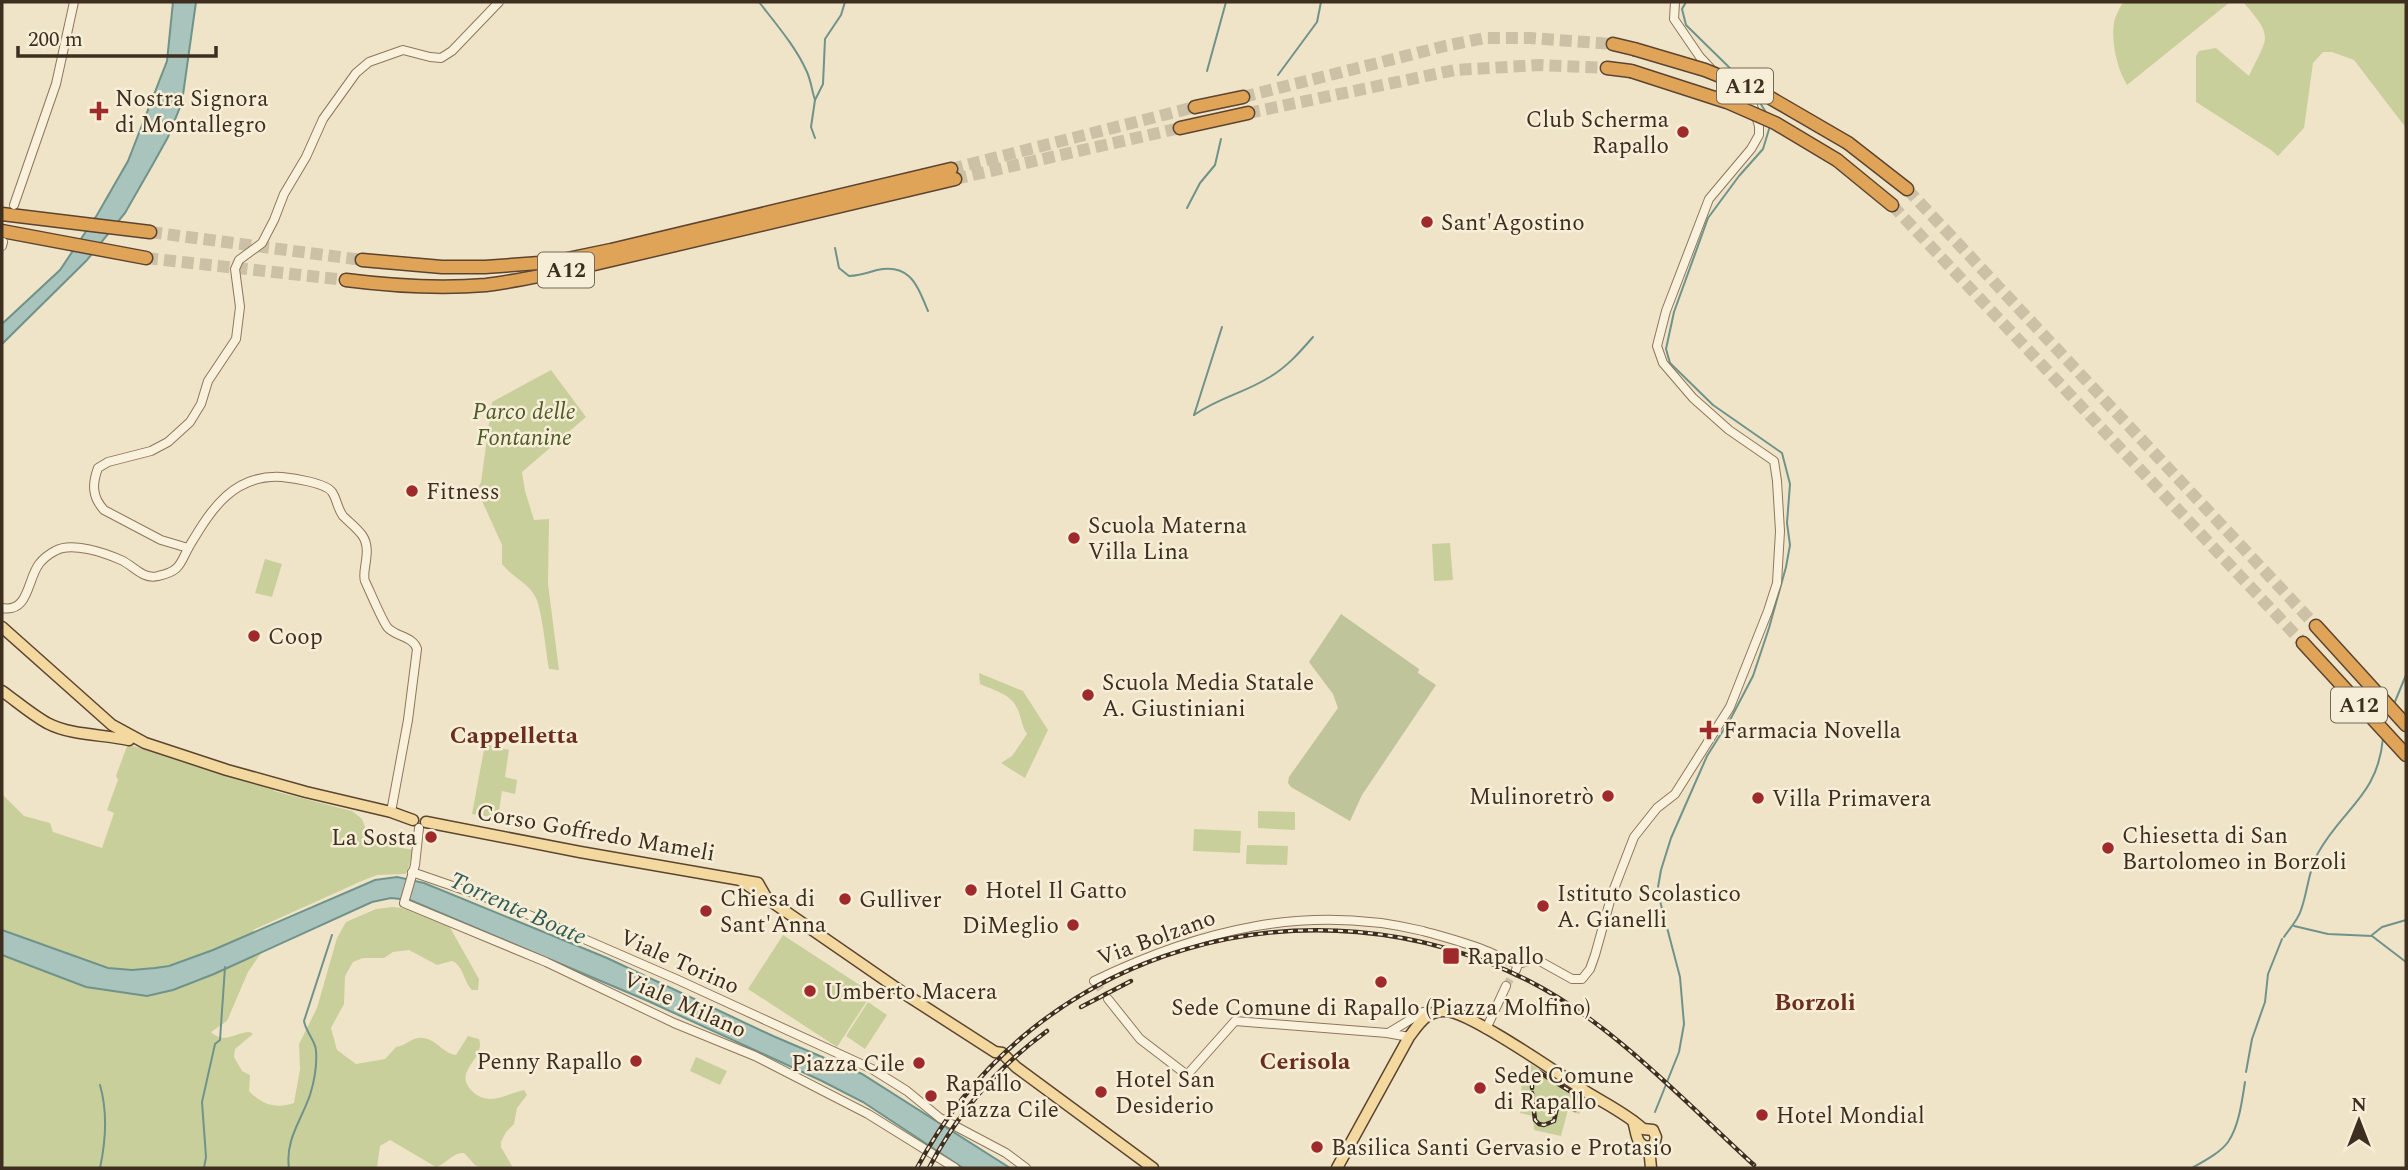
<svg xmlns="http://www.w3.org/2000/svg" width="2408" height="1170" viewBox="0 0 2408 1170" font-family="Spectral,serif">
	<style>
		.green { fill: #c9cf9b }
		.cemetery { fill: #bfc49a }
		.water { fill: #a9c4bc; stroke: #6f938a; stroke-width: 2 }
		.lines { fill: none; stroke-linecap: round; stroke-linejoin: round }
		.stream { stroke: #6f938a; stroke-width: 2 }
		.tertiary-tunnel { stroke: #ccc0a6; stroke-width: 8; stroke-dasharray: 8 4; stroke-linecap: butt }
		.motorway-tunnel { stroke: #ccc0a6; stroke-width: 12; stroke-dasharray: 12 6; stroke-linecap: butt }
		.tertiary-casing { stroke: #8d765c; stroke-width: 10 }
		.primary-casing { stroke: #5b4430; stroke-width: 13 }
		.motorway-casing { stroke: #5b4430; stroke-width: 15 }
		.tertiary { stroke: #faf1dc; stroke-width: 8 }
		.primary { stroke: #f3d9a0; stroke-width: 10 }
		.motorway { stroke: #e0a458; stroke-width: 12 }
		.rail-casing { stroke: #3d2e20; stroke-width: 4.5 }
		.rail { stroke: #f7eed8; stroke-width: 2; stroke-dasharray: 5; stroke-linecap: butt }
		.motorway-bridge-casing { stroke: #5b4430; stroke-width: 15; stroke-linecap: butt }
		.motorway-bridge { stroke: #e0a458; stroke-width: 12 }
		.poi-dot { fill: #9e2a2b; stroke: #f7eed8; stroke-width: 2.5 }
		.labels { text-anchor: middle; stroke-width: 5; stroke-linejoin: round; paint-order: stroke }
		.shield { fill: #f7eed8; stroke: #756857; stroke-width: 2 }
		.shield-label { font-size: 21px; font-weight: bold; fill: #3d2e20 }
		.poi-label { font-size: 23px; fill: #3d2e20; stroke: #f7eed8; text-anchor: start }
		.park-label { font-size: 23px; font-style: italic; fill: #4d5a26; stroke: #f7eed8 }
		.street-label { font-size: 23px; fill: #3d2e20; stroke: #f7eed8 }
		.neighbourhood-label { font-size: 24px; font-weight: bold; fill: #6b2e1e; stroke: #f7eed8 }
		.water-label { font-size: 24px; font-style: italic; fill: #2f5d5a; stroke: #f7eed8 }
	</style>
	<rect width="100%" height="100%" fill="#f0e4c8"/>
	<g class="green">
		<path d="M 2123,2 L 2406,2 L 2406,128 L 2354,60 L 2332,52 L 2323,52 L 2313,63 L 2304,128 L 2278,156 L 2271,150 L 2196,102 L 2196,56 L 2199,51 L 2216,48 L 2249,76 C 2268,36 2274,38 2244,3 L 2230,2 L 2127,85 C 2117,69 2111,42 2114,23 C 2115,16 2120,8 2123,2 Z"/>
		<path d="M 551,370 L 586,417 L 522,472 L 525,491 L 534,520 L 549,519 L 548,584 L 559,670 L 549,669 C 546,653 542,610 536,598 C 529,583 512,577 502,564 L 502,545 L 477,490 L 481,482 L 492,402 Z"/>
		<polygon points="1450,543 1453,580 1434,581 1432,544"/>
		<polygon points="265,559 282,564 272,597 255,593"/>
		<path d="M 979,673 L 1023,691 L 1048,730 L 1025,778 L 1001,763 L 1012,756 L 1027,734 C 1021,725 1022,718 1017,708 C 1011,694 993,690 980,684 Z"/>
		<polygon points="485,744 509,750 505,777 517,780 515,794 502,791 498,818 472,814"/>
		<path d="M 130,745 L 273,789 L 274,791 L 352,811 L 362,819 L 371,843 L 414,850 L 406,874 L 377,875 L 364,880 L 253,930 L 261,953 L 248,972 L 227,1021 L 211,1032 C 225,1045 235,1032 250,1032 L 253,1034 L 235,1049 L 234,1057 L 242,1071 L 250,1075 L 249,1091 C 262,1105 276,1109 294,1103 L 300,1069 L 299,1044 L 317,1008 L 337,938 L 346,922 L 376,909 L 393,907 L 411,909 L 448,924 L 479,979 L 478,990 L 472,990 C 463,981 464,966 452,961 L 437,965 L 409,950 L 393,952 L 384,958 L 363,958 L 353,962 L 345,976 L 344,1004 L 331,1028 L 337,1050 L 356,1064 L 385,1059 L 396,1047 C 405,1046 410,1039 418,1038 C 435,1036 441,1053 456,1055 L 468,1036 L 479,1039 C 486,1059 453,1070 471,1090 C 475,1095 483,1099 491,1099 C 502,1099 513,1092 524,1090 L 527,1095 L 517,1108 L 514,1124 L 506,1132 L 501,1142 L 501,1147 L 513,1168 L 483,1168 L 475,1165 L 464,1153 C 451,1153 447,1164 436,1167 L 390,1140 L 380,1146 L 377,1168 L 2,1168 L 2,794 L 24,816 L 50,823 L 53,832 L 102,848 L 114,813 L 107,810 L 118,780 L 116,776 L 127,746 Z"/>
		<polygon points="1258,811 1295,812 1295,830 1258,828"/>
		<polygon points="1194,829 1241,831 1240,853 1193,851"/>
		<polygon points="1247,845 1288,846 1287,865 1246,864"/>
		<polygon points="783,935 872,993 837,1047 748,989"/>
		<polygon points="868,1002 887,1015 865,1049 846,1036"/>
		<polygon points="696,1057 727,1071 720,1085 690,1071"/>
		<polygon points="1528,1062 1588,1100 1579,1114 1568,1110 1561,1136 1534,1130 1533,1116 1520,1113 1522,1078 1519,1077"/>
	</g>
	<polygon class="cemetery" points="1341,614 1419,669 1418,673 1436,685 1362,795 1350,821 1291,787 1288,783 1289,777 1338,708 1333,694 1309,662"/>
	<g class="water">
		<polygon points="173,2 196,2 182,102 168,137 153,164 125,213 87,260 2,344 2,324 60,270 97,215 128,161 167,61"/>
		<polygon points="397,877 424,883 607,958 773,1036 862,1074 1010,1168 963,1168 863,1102 822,1081 648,1001 410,900 391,898 372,902 214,974 173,990 147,996 86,987 2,955 2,930 108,968 132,970 155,968 169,966 213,950 375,880"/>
	</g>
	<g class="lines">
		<g class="stream">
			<path d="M 759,2 C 776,24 796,47 807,72 C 811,81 812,91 815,100"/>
			<polyline points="1686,2 1682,9 1686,25 1740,78"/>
			<polyline points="1207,71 1226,2"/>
			<polyline points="1278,75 1317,22 1321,2"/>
			<polyline points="1757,98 1767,114"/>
			<polyline points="815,138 811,127 815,100 823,84 825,39 841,15 845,2"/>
			<polyline points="1187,208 1200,183 1215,165 1221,139"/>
			<path d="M 835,248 L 839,268 L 849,276 C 859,276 867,273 877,270 C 910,263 917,285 928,311"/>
			<path d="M 1194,415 C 1218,398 1244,393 1268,378 C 1286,368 1300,352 1313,337"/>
			<polyline points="1194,415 1222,327"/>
			<polyline points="2394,704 2406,675"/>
			<polyline points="2294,926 2328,934 2372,936 2406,962"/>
			<polyline points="2372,935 2382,927 2406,920"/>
			<path d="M 2284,937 C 2290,928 2298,920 2301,910 C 2308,891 2308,871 2318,853 C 2342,809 2378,796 2383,738"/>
			<polyline points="2246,1072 2252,1039 2265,1002 2268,974 2282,939"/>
			<path d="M 100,1085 C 108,1113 106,1140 100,1168"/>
			<polyline points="1655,1112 1679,1052 1684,1024 1680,977 1660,901 1658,887 1661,870 1671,838 1707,756 1731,718 1753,676 1769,628 1786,567 1790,545 1787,523 1790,484 1782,453 1713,405 1670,363 1666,349 1674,312 1708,218 1739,176 1763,149 1770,126"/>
			<polyline points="204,1168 206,1157 202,1102 215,1044 220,1040 225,967"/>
			<path d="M 289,1168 C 285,1140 301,1121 310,1095 C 314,1082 317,1064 316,1051 C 316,1041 306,1033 304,1021 L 332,935"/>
			<path d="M 2192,1168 C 2204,1161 2220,1153 2228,1142 C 2239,1126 2242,1101 2245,1082"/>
		</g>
		<g class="tertiary-tunnel">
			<polyline points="1096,983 1108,999"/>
			<polyline points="1506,986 1516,970"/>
		</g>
		<g class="motorway-tunnel">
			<polyline points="1243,97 1445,46 1485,38 1530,38 1613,44"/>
			<polyline points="1248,113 1455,70 1540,65 1607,68"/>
			<polyline points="951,169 1195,107"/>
			<polyline points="955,179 1180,128"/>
			<polyline points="1907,189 2316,626"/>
			<polyline points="1892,205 2303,643"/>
			<polyline points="150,232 362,260"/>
			<polyline points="146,258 346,280"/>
		</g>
		<g class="tertiary-casing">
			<g id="tertiary">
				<polyline points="1675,2 1674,19 1700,57 1713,71"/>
				<polyline points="14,205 56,84 74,2"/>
				<polyline points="2,246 3,242"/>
				<path d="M 188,548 L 161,540 L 104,510 C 92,497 92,484 98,468 L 108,462 L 151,451 L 168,442 L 190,422 L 201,404 L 208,381 L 236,339 L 240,307 L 235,269 L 239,260 L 262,243 L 274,220 L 284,194 L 306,157 L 323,119 L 356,73 L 369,62 L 403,50 L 430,57 L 441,58 L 452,51 L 499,2"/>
				<path d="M 2,608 C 29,613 27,580 39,564 C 43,559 49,554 55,551 C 71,541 105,553 121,560 C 134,566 143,580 158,576 C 182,571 180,562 190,545 C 212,508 234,474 282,477 C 293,478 326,483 332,492 C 337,499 337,508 343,516 C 349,522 357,528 362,535 C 373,550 361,571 365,581 C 369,589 383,623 388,628 C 397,637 414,637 417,649 L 408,720 L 391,812"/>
				<polyline points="419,828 415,865 404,903 546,962 674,1023 755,1056 868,1114 955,1168"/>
				<polyline points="412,872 499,902 676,979 872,1069 907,1091 940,1118 1006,1153 1026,1168"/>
				<polyline points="1516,970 1518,964 1536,959 1572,979 1582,979 1590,969 1595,955 1612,894 1634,837 1657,808 1675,794 1730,707 1768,611 1777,583 1780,531 1777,481 1774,461 1729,430 1693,398 1663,363 1657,346 1666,311 1709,199 1751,149 1759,135 1759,126 1753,106 1745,97 1725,82"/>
				<path d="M 1094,981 C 1199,930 1307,903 1423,931 C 1444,937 1464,942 1484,950 C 1495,954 1506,961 1518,964"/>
				<polyline points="1108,999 1140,1039 1187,1075 1235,1021 1387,1033 1409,1037"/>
				<polyline points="1486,1029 1506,986"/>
				<polyline points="1390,1032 1423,1012 1433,1013"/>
			</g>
		</g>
		<g class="primary-casing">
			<g id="primary">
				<polyline points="2,627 112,725 145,743 227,770 306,792 391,812 413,820"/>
				<path d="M 2,691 C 16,701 31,714 47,723 C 72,736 102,734 129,740"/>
				<polyline points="426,822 580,852 758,883 766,897"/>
				<polyline points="740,880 908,996 995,1052 1002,1053 1016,1067 1153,1168"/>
				<path d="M 1633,1121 C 1637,1132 1635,1146 1649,1147"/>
				<path d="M 1337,1168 L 1409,1037 C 1419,1024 1427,1010 1446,1011 C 1470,1012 1560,1075 1585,1091 C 1604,1103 1627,1114 1643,1129 L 1653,1130 L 1656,1137 L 1654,1145 L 1649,1147 L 1651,1168"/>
			</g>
		</g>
		<g class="motorway-casing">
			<g id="motorway">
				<polyline points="1613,44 1634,49"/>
				<polyline points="1607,68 1631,71"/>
				<polyline points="1195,107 1243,97"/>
				<polyline points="1180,128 1248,113"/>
				<polyline points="1848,143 1907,189"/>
				<polyline points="1837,160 1892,205"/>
				<polyline points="2,214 150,232"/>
				<polyline points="2,231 146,258"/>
				<polyline points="362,260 442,267 485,267 553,262 611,250 951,169"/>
				<path d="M 346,280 C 393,286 438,289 486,285 C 518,281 550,274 582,267 L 955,179"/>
				<polyline points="2316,626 2406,725"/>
				<polyline points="2303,643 2406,755"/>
			</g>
		</g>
		<use href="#tertiary" class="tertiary"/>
		<use href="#primary" class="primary"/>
		<use href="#motorway" class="motorway"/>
		<g class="rail-casing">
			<g id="rail">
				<polyline points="1081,1007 1131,981"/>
				<polyline points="1532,1088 1532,1075 1539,1072 1578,1096 1582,1102 1581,1106 1575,1110 1558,1103 1554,1121 1544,1125 1539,1124 1535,1120 1532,1093"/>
				<path d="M 917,1168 C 1034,947 1309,869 1529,981 C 1612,1023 1686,1103 1754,1165"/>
				<path d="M 929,1168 C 957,1114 998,1067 1047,1031"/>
			</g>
		</g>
		<use href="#rail" class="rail"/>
		<g class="motorway-bridge-casing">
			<g id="motorway-bridge">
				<polyline points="1634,49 1705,70 1762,93 1848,143"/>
				<polyline points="1631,71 1727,102 1775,123 1837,160"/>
			</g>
		</g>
		<use href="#motorway-bridge" class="motorway-bridge"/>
	</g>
	<g class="poi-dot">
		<path d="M95.5 100.5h7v7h7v7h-7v7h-7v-7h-7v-7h7z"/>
		<circle cx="1683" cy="132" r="7"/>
		<circle cx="1427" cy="222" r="7"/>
		<circle cx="412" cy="491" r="7"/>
		<circle cx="1074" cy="538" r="7"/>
		<circle cx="254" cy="636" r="7"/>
		<circle cx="1088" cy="695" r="7"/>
		<path d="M1705.5 719.5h7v7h7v7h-7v7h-7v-7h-7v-7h7z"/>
		<circle cx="1608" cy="796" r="7"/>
		<circle cx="1758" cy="798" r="7"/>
		<circle cx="431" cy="837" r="7"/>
		<circle cx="2108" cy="848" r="7"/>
		<circle cx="971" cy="890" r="7"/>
		<circle cx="845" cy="899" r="7"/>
		<circle cx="1543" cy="906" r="7"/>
		<circle cx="706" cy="911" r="7"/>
		<circle cx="1073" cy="925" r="7"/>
		<rect x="1442" y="947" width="18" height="18" rx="3.5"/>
		<circle cx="1381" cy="982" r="7"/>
		<circle cx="810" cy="991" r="7"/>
		<circle cx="636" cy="1061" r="7"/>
		<circle cx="919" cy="1063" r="7"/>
		<circle cx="1480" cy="1088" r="7"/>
		<circle cx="1101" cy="1092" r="7"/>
		<circle cx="931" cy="1096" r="7"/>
		<circle cx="1762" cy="1115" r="7"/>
		<circle cx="1317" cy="1147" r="7"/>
	</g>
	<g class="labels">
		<g class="shield">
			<rect x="1717" y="68.5" width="56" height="35" rx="5"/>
			<rect x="538" y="252.5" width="56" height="35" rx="5"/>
			<rect x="2331" y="687.5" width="56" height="35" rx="5"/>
		</g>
		<g class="shield-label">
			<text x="1745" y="93">A12</text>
			<text x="566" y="277">A12</text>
			<text x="2359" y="712">A12</text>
		</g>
		<g class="poi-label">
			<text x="115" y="106">Nostra Signora<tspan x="115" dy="26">di Montallegro</tspan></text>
			<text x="1669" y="127" text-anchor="end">Club Scherma<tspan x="1669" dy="26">Rapallo</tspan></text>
			<text x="1441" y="230">Sant'Agostino</text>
			<text x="426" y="499">Fitness</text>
			<text x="1088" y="533">Scuola Materna<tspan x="1088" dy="26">Villa Lina</tspan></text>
			<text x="268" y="644">Coop</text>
			<text x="1102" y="690">Scuola Media Statale<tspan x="1102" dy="26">A. Giustiniani</tspan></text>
			<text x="1723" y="738">Farmacia Novella</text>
			<text x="1594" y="804" text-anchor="end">Mulinoretrò</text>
			<text x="1772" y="806">Villa Primavera</text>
			<text x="2122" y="843">Chiesetta di San<tspan x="2122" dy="26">Bartolomeo in Borzoli</tspan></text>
			<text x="417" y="845" text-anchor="end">La Sosta</text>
			<text x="985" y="898">Hotel Il Gatto</text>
			<text x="1557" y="901">Istituto Scolastico<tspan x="1557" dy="26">A. Gianelli</tspan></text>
			<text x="720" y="906">Chiesa di<tspan x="720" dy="26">Sant'Anna</tspan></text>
			<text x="859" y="907">Gulliver</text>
			<text x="1059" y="933" text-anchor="end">DiMeglio</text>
			<text x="1467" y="964">Rapallo</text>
			<text x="824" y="999">Umberto Macera</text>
			<text x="1381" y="1015" text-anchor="middle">Sede Comune di Rapallo (Piazza Molfino)</text>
			<text x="622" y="1069" text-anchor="end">Penny Rapallo</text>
			<text x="905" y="1071" text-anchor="end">Piazza Cile</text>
			<text x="1494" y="1083">Sede Comune<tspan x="1494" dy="26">di Rapallo</tspan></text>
			<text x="1115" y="1087">Hotel San<tspan x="1115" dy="26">Desiderio</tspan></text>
			<text x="945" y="1091">Rapallo<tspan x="945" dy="26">Piazza Cile</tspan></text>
			<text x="1776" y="1123">Hotel Mondial</text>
			<text x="1331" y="1155">Basilica Santi Gervasio e Protasio</text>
		</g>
		<g class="park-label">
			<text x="524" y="419">Parco delle<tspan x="524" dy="26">Fontanine</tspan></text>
		</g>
		<g class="street-label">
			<text transform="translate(596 832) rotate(10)" y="8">Corso Goffredo Mameli</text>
			<text transform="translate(1156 937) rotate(-20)" y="8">Via Bolzano</text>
			<text transform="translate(680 961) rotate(24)" y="8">Viale Torino</text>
			<text transform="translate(685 1004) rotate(24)" y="8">Viale Milano</text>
		</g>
		<g class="neighbourhood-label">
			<text x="514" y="743">Cappelletta</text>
			<text x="1815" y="1010">Borzoli</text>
			<text x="1305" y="1069">Cerisola</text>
		</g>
		<g class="water-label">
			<text transform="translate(518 908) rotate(24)" y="8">Torrente Boate</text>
		</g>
	</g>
	<rect width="2408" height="1170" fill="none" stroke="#3d2e20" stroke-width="7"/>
	<g transform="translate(2359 1121)" stroke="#f7eed8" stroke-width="5" paint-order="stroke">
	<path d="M0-5L12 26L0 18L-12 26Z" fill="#3d2e20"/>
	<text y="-10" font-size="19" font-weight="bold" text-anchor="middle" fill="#3d2e20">N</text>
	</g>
	<path d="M18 46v10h198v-10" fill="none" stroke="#3d2e20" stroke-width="3.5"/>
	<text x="28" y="46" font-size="21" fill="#3d2e20" stroke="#f7eed8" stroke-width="5" paint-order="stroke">200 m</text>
</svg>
